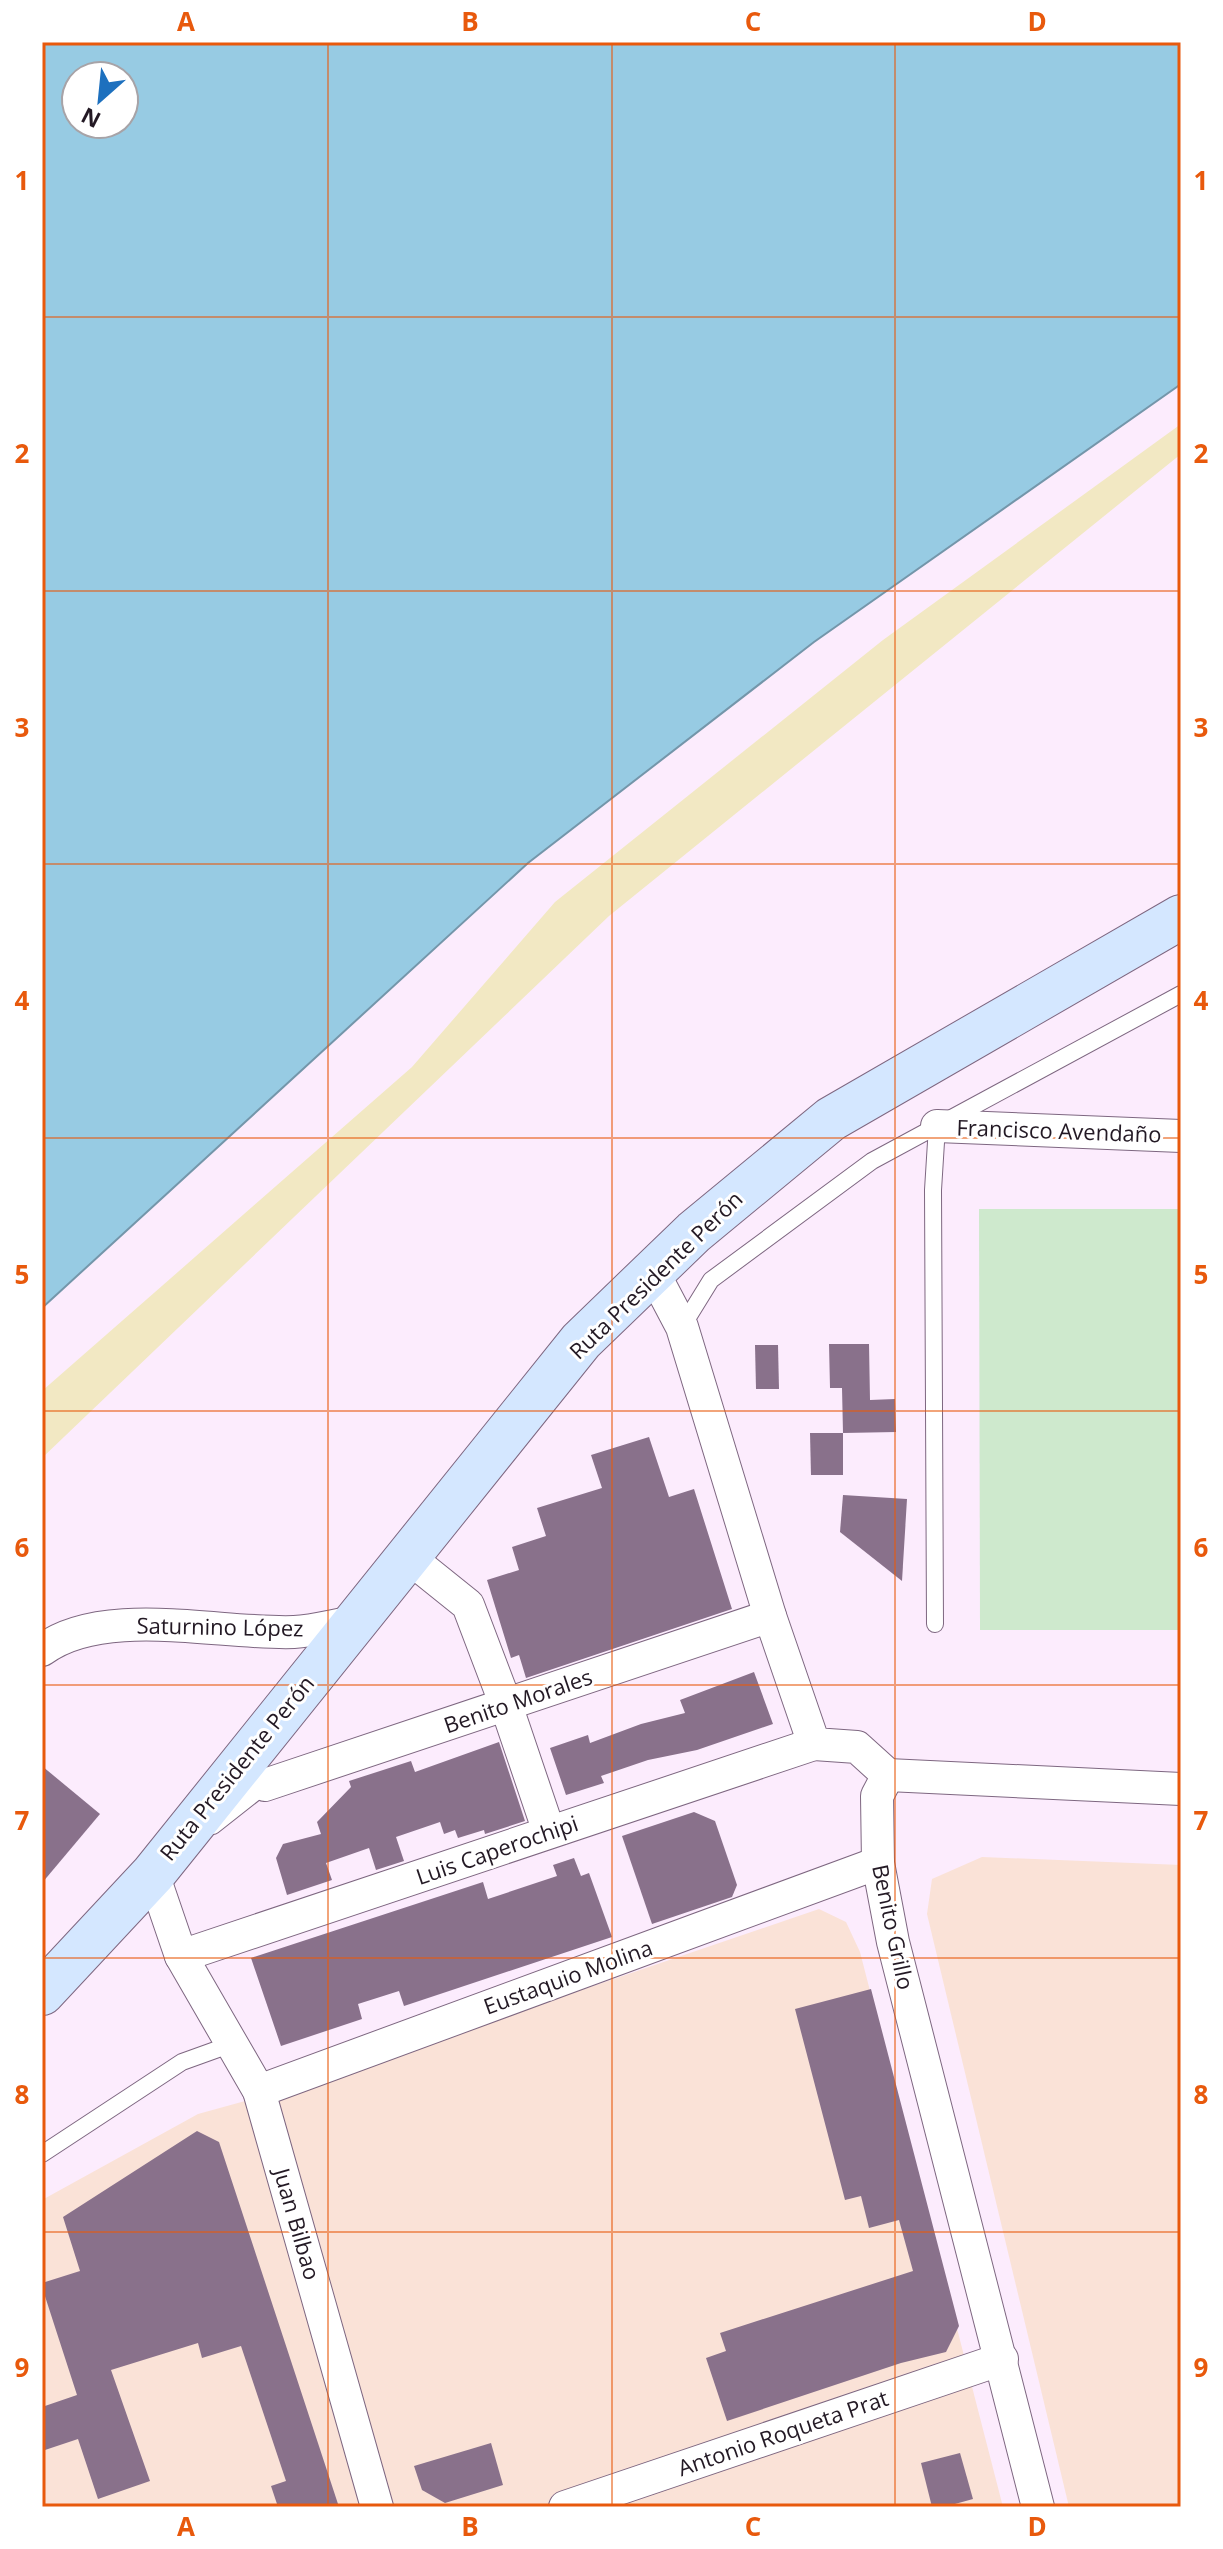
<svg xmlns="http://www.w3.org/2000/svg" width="1223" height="2549" viewBox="0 0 1223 2549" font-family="'Open Sans',sans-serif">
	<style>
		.industrial { fill: #fae2d7 }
		.green { fill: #cee9cd }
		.sand { fill: #f2e8c3 }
		.water { fill: #97cbe3; stroke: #7496aa; stroke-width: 2; fill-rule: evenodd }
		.building { fill: #89718b }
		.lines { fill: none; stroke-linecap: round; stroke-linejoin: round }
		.lane-casing { stroke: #7e6781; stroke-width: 18 }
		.street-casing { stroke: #7e6781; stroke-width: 34 }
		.secondary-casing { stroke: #7e6781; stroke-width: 46 }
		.lane { stroke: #fff; stroke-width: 16 }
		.street { stroke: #fff; stroke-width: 32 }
		.secondary { stroke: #d4e7ff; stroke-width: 44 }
		.grid { fill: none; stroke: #e8590c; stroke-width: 2; stroke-opacity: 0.55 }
		.labels { text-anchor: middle; stroke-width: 6; stroke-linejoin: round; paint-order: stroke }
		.street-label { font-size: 22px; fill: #231924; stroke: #fff }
		.neatline { fill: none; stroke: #e8590c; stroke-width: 3 }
		.grid-label { font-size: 26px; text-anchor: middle; font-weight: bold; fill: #e8590c }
	</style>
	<rect width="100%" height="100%" fill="#fcecfd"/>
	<g class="industrial">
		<polygon points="982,1857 1181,1865 1181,2507 1069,2507 927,1914 932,1879"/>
		<polygon points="819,1909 846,1922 860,1952 1003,2507 42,2507 42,2200 198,2114 300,2086"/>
	</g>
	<polygon class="green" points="979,1209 1181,1209 1181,1630 980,1630"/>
	<polygon class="sand" points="1181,424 1181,454 609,916 42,1458 42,1391 412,1067 555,902 883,640"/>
	<path class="water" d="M 42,42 L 1181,42 L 1181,384 L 814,642 L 528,863 L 42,1308 ZM 76,76 L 124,76 L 124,124 L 76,124 Z"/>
	<g class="building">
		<polygon points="829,1344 869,1344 870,1400 895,1399 896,1432 843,1433 842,1388 830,1388"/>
		<polygon points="755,1345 778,1345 779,1389 756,1389"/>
		<polygon points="810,1433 843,1433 843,1475 811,1475"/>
		<polygon points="649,1437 669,1497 694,1489 732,1609 526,1678 519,1655 511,1658 487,1580 519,1570 512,1547 546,1536 537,1508 602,1488 591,1455"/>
		<polygon points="843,1495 907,1499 902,1581 840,1532"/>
		<polygon points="754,1672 773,1724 697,1750 648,1760 601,1776 604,1783 566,1795 550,1748 588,1735 590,1743 641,1724 685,1713 680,1700"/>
		<polygon points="499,1742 525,1821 485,1834 484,1830 458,1838 455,1830 444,1834 440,1822 396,1837 404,1861 376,1870 369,1848 326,1863 332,1880 287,1895 276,1858 283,1844 321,1834 317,1822 351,1787 349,1781 411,1761 415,1772"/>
		<polygon points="42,1766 100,1814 42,1883"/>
		<polygon points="694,1812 715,1821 737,1885 732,1897 652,1924 622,1836"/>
		<polygon points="574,1858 581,1876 589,1873 612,1937 404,2006 399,1991 358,2004 362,2019 281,2046 251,1958 483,1882 488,1899 557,1876 553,1865"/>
		<polygon points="871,1989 959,2326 946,2352 901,2363 727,2421 706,2358 726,2351 720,2333 913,2271 899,2220 869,2228 861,2196 845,2200 795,2009"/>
		<polygon points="197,2131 219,2142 339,2507 278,2507 271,2486 286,2481 241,2346 202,2358 198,2343 111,2370 150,2481 98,2499 78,2439 42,2451 42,2407 77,2395 42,2287 42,2283 80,2271 63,2217"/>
		<polygon points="491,2443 503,2485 445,2503 422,2490 414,2466"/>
		<polygon points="960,2453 973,2499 944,2507 932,2507 921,2463"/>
	</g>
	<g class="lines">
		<g class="lane-casing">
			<g id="lane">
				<polyline points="682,1327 711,1280 872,1161 1181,994"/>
				<polyline points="935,1624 933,1190 937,1126"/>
				<polyline points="213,1826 265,1785"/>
				<polyline points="42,2154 182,2062 232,2044"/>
			</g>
		</g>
		<g class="street-casing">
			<g id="street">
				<polyline points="937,1126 1181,1136"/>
				<polyline points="653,1272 682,1327 770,1616 814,1744 857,1747 888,1775"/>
				<polyline points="407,1556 468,1605 506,1705 549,1832"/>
				<path d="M 42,1650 C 104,1604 221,1635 294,1632 C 314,1631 335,1625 355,1622"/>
				<polyline points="888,1775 877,1796 878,1863 893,1942 1038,2507"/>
				<polyline points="888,1775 1181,1789"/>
				<polyline points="265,1785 770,1616"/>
				<polyline points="153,1874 181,1956 259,2091 377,2507"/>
				<polyline points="181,1956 814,1744"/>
				<polyline points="259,2091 878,1863"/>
				<polyline points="565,2507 1002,2359"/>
			</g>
		</g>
		<g class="secondary-casing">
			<polyline id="secondary" points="42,1993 153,1874 581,1341 694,1232 831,1119 1181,917"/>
		</g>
		<use href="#lane" class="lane"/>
		<use href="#street" class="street"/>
		<use href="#secondary" class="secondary"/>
	</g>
	<path class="grid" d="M 328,42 L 328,2507M 612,42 L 612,2507M 895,42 L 895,2507M 42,317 L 1181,317M 42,591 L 1181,591M 42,864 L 1181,864M 42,1138 L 1181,1138M 42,1411 L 1181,1411M 42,1685 L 1181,1685M 42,1958 L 1181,1958M 42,2232 L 1181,2232"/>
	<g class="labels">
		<g class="street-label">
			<text transform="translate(1059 1131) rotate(2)" y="8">Francisco Avendaño</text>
			<text transform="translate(656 1275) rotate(-44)" y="8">Ruta Presidente Perón</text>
			<text transform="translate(220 1627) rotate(1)" y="8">Saturnino López</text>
			<text transform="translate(518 1701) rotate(-19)" y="8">Benito Morales</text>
			<text transform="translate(237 1768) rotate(-51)" y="8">Ruta Presidente Perón</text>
			<text transform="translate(497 1850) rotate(-19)" y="8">Luis Caperochipi</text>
			<text transform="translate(893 1927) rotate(78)" y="8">Benito Grillo</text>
			<text transform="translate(568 1977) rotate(-20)" y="8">Eustaquio Molina</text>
			<text transform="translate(297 2224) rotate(74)" y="8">Juan Bilbao</text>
			<text transform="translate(783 2433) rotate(-19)" y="8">Antonio Roqueta Prat</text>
		</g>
	</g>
	<rect width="1223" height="2549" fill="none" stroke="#ffffff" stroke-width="88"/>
	<g transform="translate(100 100) rotate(207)"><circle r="38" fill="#ffffff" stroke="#a7a3a7" stroke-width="2"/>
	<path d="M0-6L14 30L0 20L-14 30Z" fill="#1d70be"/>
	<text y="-12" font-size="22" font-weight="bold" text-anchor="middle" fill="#231924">N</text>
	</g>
	<rect x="44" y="44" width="1135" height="2461" class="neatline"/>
	<g class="grid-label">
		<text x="186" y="31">A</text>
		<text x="470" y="31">B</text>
		<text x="753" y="31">C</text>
		<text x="1037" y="31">D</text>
		<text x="22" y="190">1</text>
		<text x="1201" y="190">1</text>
		<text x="22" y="463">2</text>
		<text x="1201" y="463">2</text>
		<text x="22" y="737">3</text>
		<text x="1201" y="737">3</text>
		<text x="22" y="1010">4</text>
		<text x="1201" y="1010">4</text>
		<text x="22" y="1284">5</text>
		<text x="1201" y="1284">5</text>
		<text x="22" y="1557">6</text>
		<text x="1201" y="1557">6</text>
		<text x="22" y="1830">7</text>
		<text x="1201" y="1830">7</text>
		<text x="22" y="2104">8</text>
		<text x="1201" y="2104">8</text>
		<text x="22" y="2377">9</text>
		<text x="1201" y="2377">9</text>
		<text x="186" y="2536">A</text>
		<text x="470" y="2536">B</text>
		<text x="753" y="2536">C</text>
		<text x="1037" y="2536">D</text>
	</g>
</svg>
